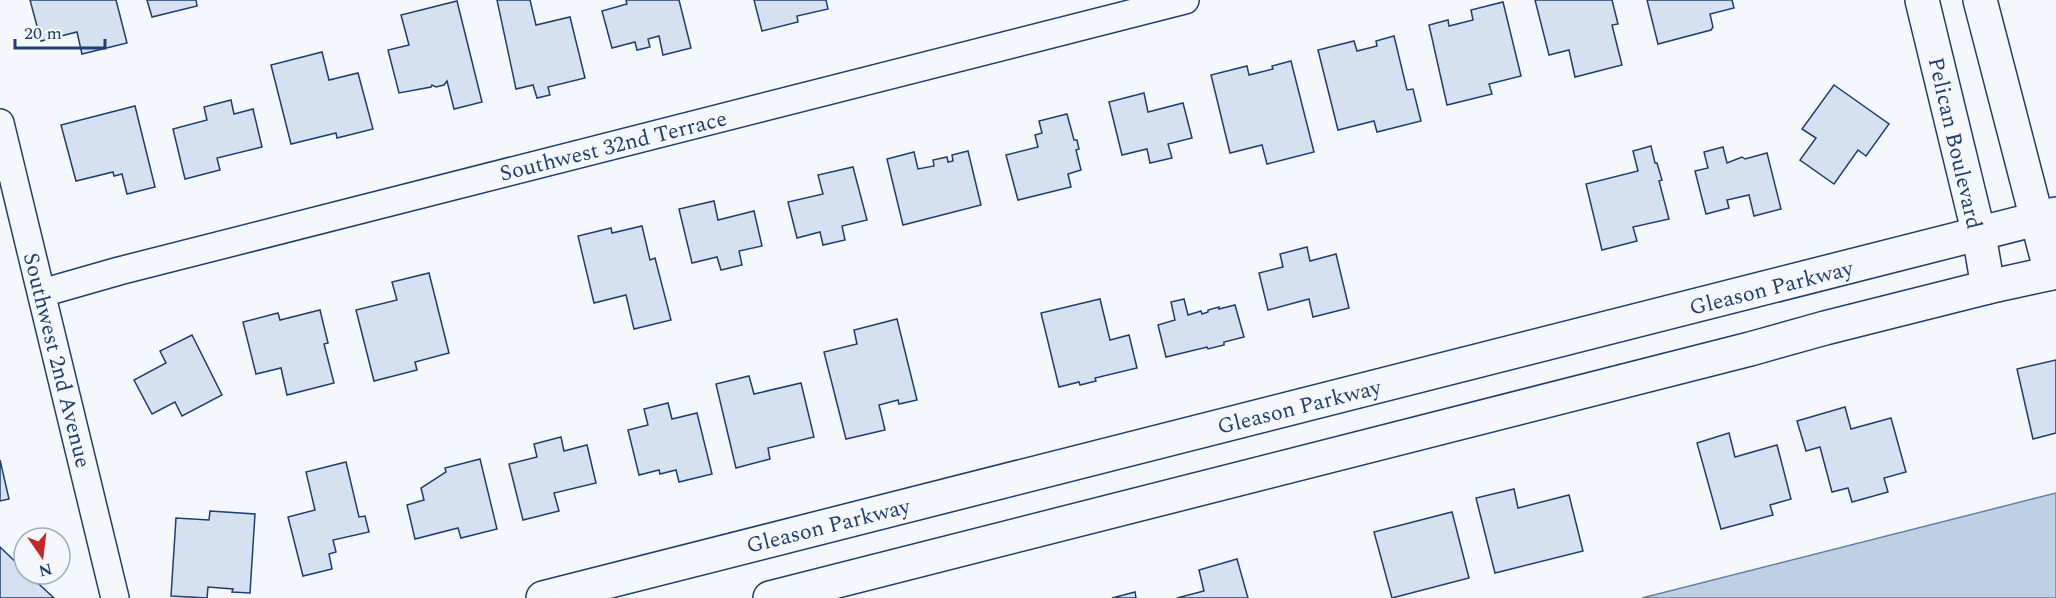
<svg xmlns="http://www.w3.org/2000/svg" width="2056" height="598" viewBox="0 0 2056 598" font-family="Spectral,serif">
	<style>
		.water { fill: #bed0e5; stroke: #687fa3; stroke-width: 1.5 }
		.building { fill: #d5e0f0; stroke: #1d3f73; stroke-width: 1.5 }
		.lines { fill: none; stroke-linecap: round; stroke-linejoin: round }
		.minor-casing { stroke: #1d3f73; stroke-width: 30 }
		.tertiary-casing { stroke: #1d3f73; stroke-width: 36 }
		.secondary-casing { stroke: #1d3f73; stroke-width: 36 }
		.minor { stroke: #f4f7fb; stroke-width: 27 }
		.tertiary { stroke: #f4f7fb; stroke-width: 33 }
		.secondary { stroke: #f4f7fb; stroke-width: 33 }
		.labels { text-anchor: middle; stroke-width: 4.5; stroke-linejoin: round; paint-order: stroke }
		.street-label { font-size: 22px; fill: #1d3f73; stroke: #f4f7fb }
	</style>
	<rect width="100%" height="100%" fill="#f4f7fb"/>
	<polygon class="water" points="2056,493 2056,598 1642,598"/>
	<g class="building">
		<polygon points="30,0 116,0 127,43 82,54 77,32 41,41"/>
		<polygon points="147,0 196,0 197,6 152,17"/>
		<polygon points="497,0 530,0 536,25 570,17 585,78 548,87 550,95 537,98 533,85 516,89"/>
		<polygon points="626,0 679,0 691,48 663,55 659,36 648,39 650,47 637,50 635,42 612,48 602,11 627,4"/>
		<polygon points="754,0 826,0 828,9 797,16 798,22 762,31"/>
		<polygon points="1535,0 1612,0 1618,24 1612,25 1622,65 1575,77 1569,50 1549,55"/>
		<polygon points="1647,0 1732,0 1734,8 1710,14 1713,27 1711,30 1658,44"/>
		<polygon points="457,1 482,102 454,109 447,81 444,85 436,87 432,85 431,87 399,93 388,50 409,45 401,15"/>
		<polygon points="1503,2 1521,76 1489,84 1492,94 1447,105 1429,25 1448,20 1449,26 1473,20 1471,10"/>
		<polygon points="1394,36 1407,90 1413,89 1421,121 1377,132 1374,121 1338,130 1318,50 1354,41 1357,51 1377,46 1376,41"/>
		<polygon points="322,52 329,80 358,73 373,129 337,138 336,133 291,144 271,65"/>
		<polygon points="1291,61 1314,152 1267,164 1262,145 1230,153 1211,75 1247,66 1249,75 1273,69 1272,66"/>
		<polygon points="1834,85 1889,124 1866,156 1858,150 1834,184 1800,160 1816,138 1802,129"/>
		<polygon points="1144,93 1148,112 1183,103 1192,138 1168,144 1172,158 1150,163 1147,149 1122,155 1109,102"/>
		<polygon points="231,100 234,114 253,109 262,147 217,158 220,170 185,179 173,129 207,120 204,107"/>
		<polygon points="135,106 155,187 127,194 122,174 114,176 113,172 76,181 61,125"/>
		<polygon points="1067,114 1074,140 1077,140 1079,149 1076,150 1081,170 1068,174 1071,187 1018,200 1006,155 1038,147 1035,135 1042,133 1039,121"/>
		<polygon points="1651,146 1655,163 1657,163 1662,180 1659,181 1669,219 1633,227 1637,241 1602,250 1586,184 1638,171 1633,151"/>
		<polygon points="1723,147 1727,163 1742,157 1745,159 1767,153 1781,209 1754,216 1749,195 1727,200 1729,208 1706,214 1695,171 1708,168 1704,152"/>
		<polygon points="968,151 981,205 903,225 887,159 914,152 918,169 934,166 933,160 947,157 948,162 953,161 952,155"/>
		<polygon points="853,167 867,220 842,226 845,240 823,245 820,232 797,238 788,202 823,194 818,175"/>
		<polygon points="714,201 718,220 754,211 762,246 739,251 742,265 721,270 717,257 692,263 679,209"/>
		<polygon points="642,226 650,260 655,258 671,320 634,329 626,295 594,303 578,236 611,228 612,233"/>
		<polygon points="1307,247 1310,261 1336,254 1349,308 1313,317 1309,299 1268,310 1259,273 1283,267 1280,254"/>
		<polygon points="429,273 449,353 415,362 417,370 374,381 356,310 397,300 392,282"/>
		<polygon points="1100,299 1110,340 1129,335 1137,368 1095,378 1096,381 1080,385 1079,382 1059,387 1041,313"/>
		<polygon points="1184,299 1188,315 1201,311 1202,314 1208,312 1208,310 1219,307 1219,309 1235,305 1244,337 1224,342 1224,345 1208,349 1207,347 1166,357 1158,325 1175,320 1171,302"/>
		<polygon points="320,310 328,343 324,344 334,383 287,395 281,368 256,374 243,322 278,313 280,320"/>
		<polygon points="897,319 917,400 899,404 898,400 879,405 885,430 846,439 824,352 857,344 854,330"/>
		<polygon points="192,335 222,395 182,416 175,402 152,414 134,380 166,363 160,351"/>
		<polygon points="2056,360 2056,433 2033,439 2017,369"/>
		<polygon points="749,376 754,394 801,383 814,437 768,448 770,459 736,468 716,384"/>
		<polygon points="668,403 672,419 697,413 712,474 679,482 676,470 660,474 659,470 639,475 628,430 648,425 644,409"/>
		<polygon points="1845,407 1851,429 1891,418 1906,472 1884,478 1888,492 1852,502 1848,488 1832,492 1820,447 1806,451 1797,421"/>
		<polygon points="1729,433 1735,457 1777,445 1791,499 1770,505 1773,515 1721,529 1697,443"/>
		<polygon points="561,437 564,451 587,445 596,483 554,493 559,511 523,520 509,464 537,457 534,444"/>
		<polygon points="480,459 497,529 461,538 458,528 415,539 407,505 424,500 421,488 446,472 445,468"/>
		<polygon points="0,460 9,499 0,501"/>
		<polygon points="346,462 359,517 365,516 369,532 333,540 336,552 329,554 332,569 303,576 288,517 315,510 306,472"/>
		<polygon points="1514,489 1518,508 1569,495 1583,551 1495,573 1476,498"/>
		<polygon points="210,511 255,514 250,593 232,592 233,589 208,587 207,598 171,596 176,518 209,520"/>
		<polygon points="1452,512 1469,578 1392,598 1374,532"/>
		<polygon points="0,547 24,570 24,574 28,574 54,598 0,598"/>
		<polygon points="1237,559 1248,598 1177,598 1204,591 1199,570"/>
		<polygon points="1135,592 1136,598 1112,598"/>
	</g>
	<g class="lines">
		<g class="minor-casing">
			<g id="minor">
				<polyline points="0,123 115,598"/>
				<polyline points="42,293 119,271 1185,0"/>
			</g>
		</g>
		<g class="tertiary-casing">
			<g id="tertiary">
				<polyline points="1922,0 1979,235 1988,287"/>
				<polyline points="1980,0 2051,273"/>
			</g>
		</g>
		<g class="secondary-casing">
			<g id="secondary">
				<polyline points="543,598 2056,214"/>
				<polyline points="770,598 1750,349 1825,328 1988,287 2056,272"/>
			</g>
		</g>
		<use href="#minor" class="minor"/>
		<use href="#tertiary" class="tertiary"/>
		<use href="#secondary" class="secondary"/>
	</g>
	<g class="labels">
		<g class="street-label">
			<text transform="translate(1956 143) rotate(77)" y="8">Pelican Boulevard</text>
			<text transform="translate(613 145) rotate(-14)" y="8">Southwest 32nd Terrace</text>
			<text transform="translate(1771 287) rotate(-14)" y="8">Gleason Parkway</text>
			<text transform="translate(58 360) rotate(76)" y="8">Southwest 2nd Avenue</text>
			<text transform="translate(1299 406) rotate(-14)" y="8">Gleason Parkway</text>
			<text transform="translate(828 525) rotate(-14)" y="8">Gleason Parkway</text>
		</g>
	</g>
	<g transform="translate(42 556) rotate(166)"><circle r="28" fill="#f4f7fb" stroke="#9eadc5" stroke-width="1.5"/>
	<path d="M0-4.5L10 22L0 15L-10 22Z" fill="#c62828"/>
	<text y="-9" font-size="16" font-weight="bold" text-anchor="middle" fill="#1d3f73">N</text>
	</g>
	<path d="M15 39v9h90v-9" fill="none" stroke="#1d3f73" stroke-width="3"/>
	<text x="24" y="39" font-size="18" fill="#1d3f73" stroke="#f4f7fb" stroke-width="4.5" paint-order="stroke">20 m</text>
</svg>
